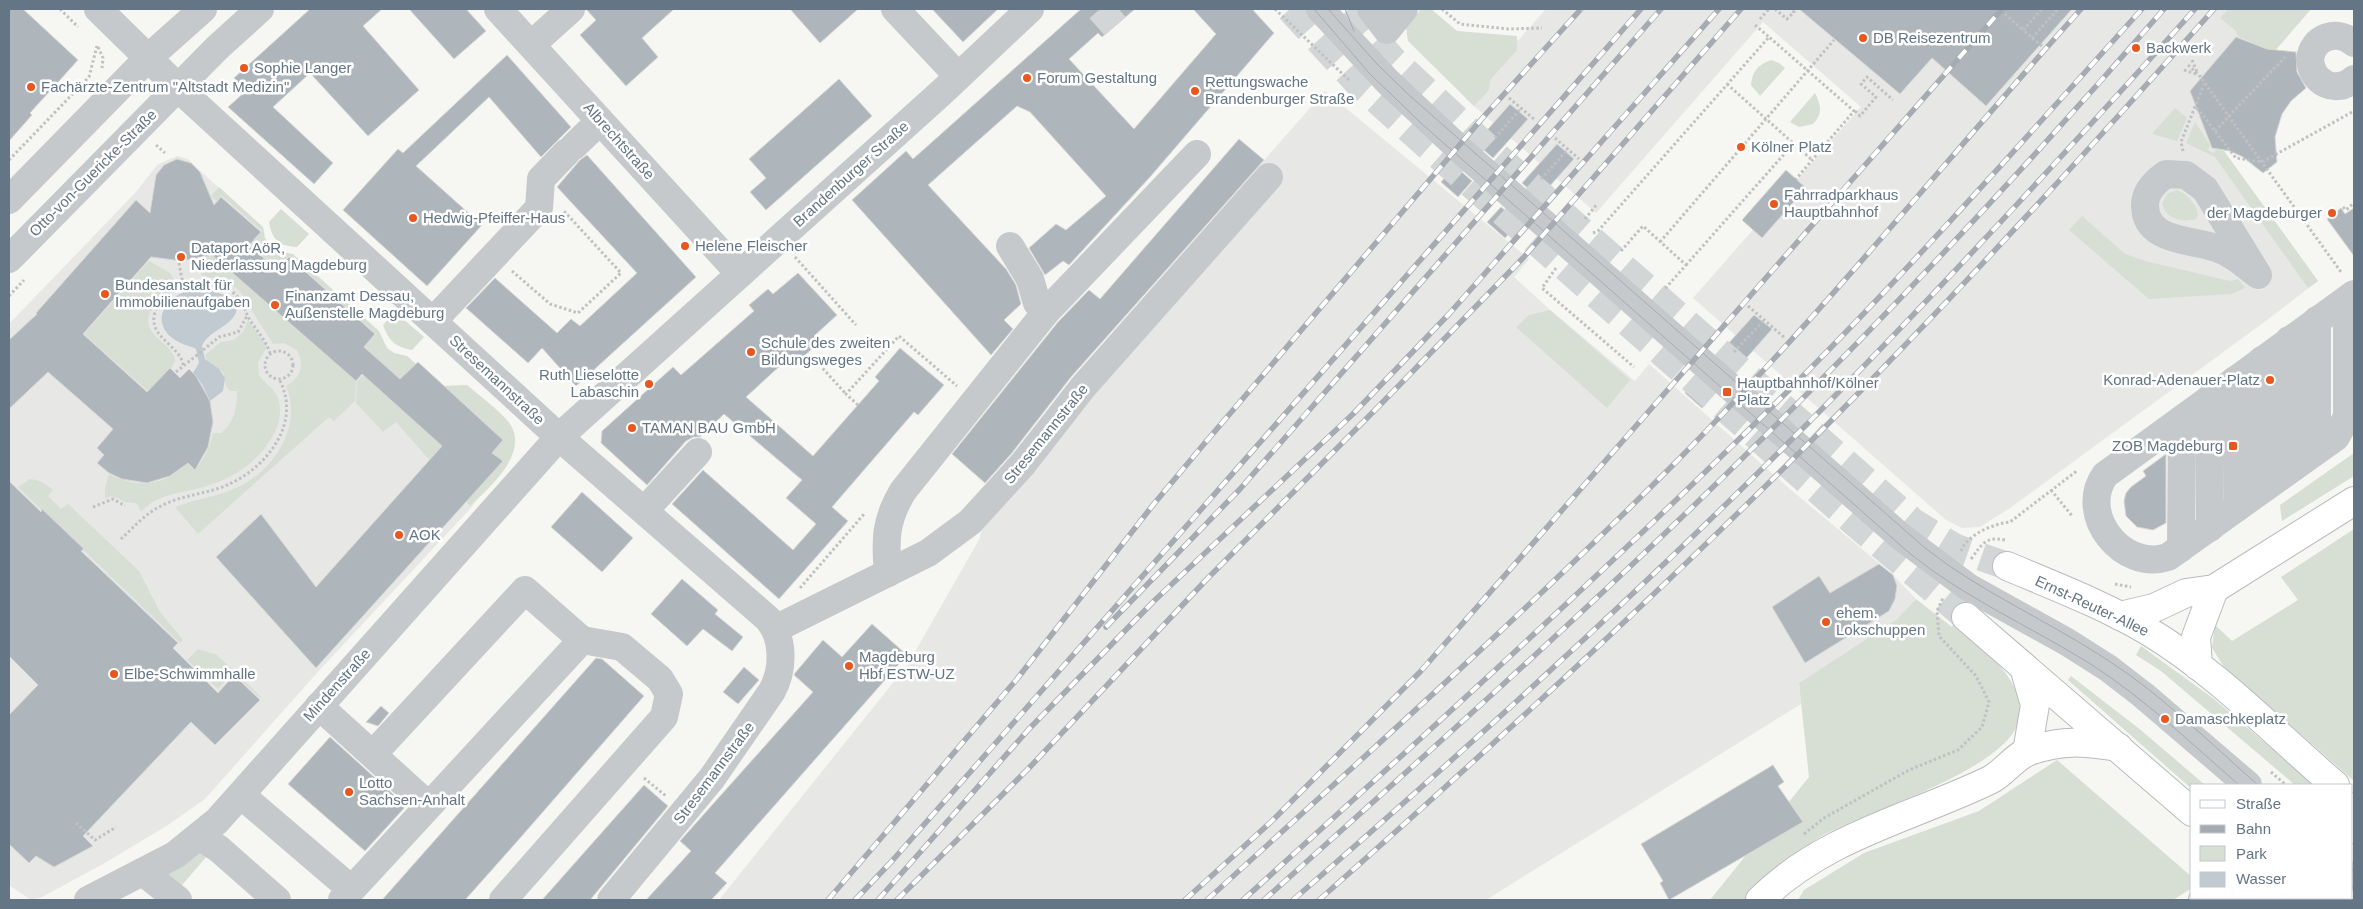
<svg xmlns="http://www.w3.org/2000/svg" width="2363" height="909" viewBox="0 0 2363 909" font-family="Helvetica,sans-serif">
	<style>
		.built { fill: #e7e8e6 }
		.green { fill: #d7ded3 }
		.water { fill: #c0cad0 }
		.building { fill: #afb6bb; stroke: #d7d8d5 }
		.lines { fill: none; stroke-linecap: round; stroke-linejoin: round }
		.minor-tunnel { stroke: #d2d6d7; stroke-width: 28; stroke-dasharray: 28 14; stroke-linecap: butt }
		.major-tunnel { stroke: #d2d6d7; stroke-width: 28; stroke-dasharray: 28 14; stroke-linecap: butt }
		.major-casing { stroke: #b8bcc0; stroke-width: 30 }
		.highway-casing { stroke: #b8bbbe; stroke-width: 30 }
		.path { stroke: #bfc1c3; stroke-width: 3; stroke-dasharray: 2.5 2.5; stroke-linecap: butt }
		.minor { stroke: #c6c9cc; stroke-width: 28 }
		.major { stroke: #fff; stroke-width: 28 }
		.highway { stroke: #fff; stroke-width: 28 }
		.tram { stroke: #a5abb1; stroke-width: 1 }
		.rail-casing { stroke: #a5abb1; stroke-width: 5.5 }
		.rail { stroke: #fff; stroke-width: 4; stroke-dasharray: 11; stroke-linecap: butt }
		.poi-dot { fill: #ea571e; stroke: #fff; stroke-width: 2 }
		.labels { text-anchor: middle; stroke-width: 5; stroke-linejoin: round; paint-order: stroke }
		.poi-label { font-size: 15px; fill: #647585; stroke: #fff; text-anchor: start }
		.street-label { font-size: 15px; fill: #647585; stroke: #fff }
	</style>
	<rect width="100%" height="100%" fill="#f6f6f2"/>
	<g class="built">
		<polygon points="1546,9 2311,9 2273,53 2223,150 2318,281 2263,323 2010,508 1980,527 1962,528 1946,520 1693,298 1861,107 1763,22 1596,213 1466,99"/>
		<polygon points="1325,91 1529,259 1514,277 1548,308 1635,381 1649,364 1790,489 1893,575 1916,599 1897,619 1799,683 1801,704 1486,900 719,900 908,664 980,538 986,485 1122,322"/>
		<polygon points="177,156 188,159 259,226 266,247 294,257 375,330 386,351 507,461 469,510 316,674 205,799 168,825 103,864 42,897 31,900 9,885 9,324 136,192 157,165"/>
	</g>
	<g class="green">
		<polygon points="1421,9 1431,9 1457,31 1517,36 1517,50 1490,80 1489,90 1474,106 1408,41 1406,27"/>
		<polygon points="2228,9 2311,9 2273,53 2238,36 2236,31 2220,18"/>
		<path d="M 1771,60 L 1779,63 L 1785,68 L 1760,96 L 1751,85 C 1752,71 1759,64 1771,60 Z"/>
		<path d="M 1815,93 C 1821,106 1823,113 1813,124 L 1799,127 L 1790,122 Z"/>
		<polygon points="2175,108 2187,118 2177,141 2152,134"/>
		<polygon points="2195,122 2210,145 2208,150 2213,153 2216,150 2224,151 2318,281 2308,288 2215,157 2186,143"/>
		<path d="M 219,187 L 263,227 L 265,238 L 271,247 L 277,251 L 293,254 L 379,331 L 387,348 L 394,353 L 407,356 L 441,386 L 467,385 C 480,396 494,406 506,419 C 534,449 491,486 470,506 L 396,422 L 383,432 L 356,403 L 357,382 L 377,359 L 365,347 L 376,334 L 289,256 L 277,269 L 250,245 L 262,231 L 222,196 L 216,201 L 211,196 Z"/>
		<path d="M 2177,190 C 2186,193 2197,205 2198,215 L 2196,219 C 2181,223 2167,219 2162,204 L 2167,194 Z"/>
		<path d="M 281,209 L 309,234 L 297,247 C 279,246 272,240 269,222 Z"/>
		<polygon points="2082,216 2125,254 2149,262 2230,281 2238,279 2245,288 2232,294 2149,299 2069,230"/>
		<path d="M 211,254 L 356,381 L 355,401 L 334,421 L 329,417 L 198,534 L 175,507 C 198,498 223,496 244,484 C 277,466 302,423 286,386 C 301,378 305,365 297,350 L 284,343 L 273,344 L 239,290 L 223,280 L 202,276 L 196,259 Z"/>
		<path d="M 149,261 L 170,273 L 174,280 C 173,298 143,305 149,326 C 154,340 172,345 175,360 L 172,367 L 148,391 L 84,334 Z"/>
		<polygon points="1550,310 1630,380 1607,408 1516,327 1529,315"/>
		<path d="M 395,312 L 424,337 L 412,350 C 395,347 389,341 383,325 Z"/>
		<path d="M 248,320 L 267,347 L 258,362 L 259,375 C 264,384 274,387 278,398 C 283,413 278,430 269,442 C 252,467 229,480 200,488 C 180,493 155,495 141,512 C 136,499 135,505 125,502 C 117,499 115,494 105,498 L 105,488 L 109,474 C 137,489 166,486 187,463 L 195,470 C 204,459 210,447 213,433 L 221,433 C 235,422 237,408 237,391 L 230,391 L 226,386 L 223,372 L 208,362 L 205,355 L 221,342 L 234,340 L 243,332 Z"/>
		<polygon points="2354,453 2354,476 2282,521 2280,505"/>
		<path d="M 30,479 C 40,480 46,484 53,490 L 48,496 L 61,509 L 68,504 L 139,571 L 160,612 L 183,640 L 180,643 L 18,487 Z"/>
		<polygon points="2354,529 2354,781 2224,667 2212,648 2215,625 2232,641 2298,600 2281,577"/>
		<path d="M 1916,599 L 1952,627 L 1953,623 C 1978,646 2023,676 2020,715 C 2015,770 1857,813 1817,839 C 1790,856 1768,878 1746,900 L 1710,900 L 1809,777 L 1799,683 L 1897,619 Z"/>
		<polygon points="2141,646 2214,699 2314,785 2295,785 2161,671 2136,655"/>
		<polygon points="198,649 217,655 261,697 260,698 233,673 218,689 187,660"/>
		<polygon points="2071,676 2142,731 2205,785 2192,785 2192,789 2068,680"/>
		<polygon points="2057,760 2192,877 2192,888 2173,900 1798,900 1804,890 1864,853 1979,811"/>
		<polygon points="202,844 207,856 176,892 158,875"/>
	</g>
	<path class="water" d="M 203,288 L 228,296 L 237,307 C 236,326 209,329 202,346 L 205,359 L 219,369 L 225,378 L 223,391 L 210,401 L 202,384 L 193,373 L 199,363 L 196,349 C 188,345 179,344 171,337 C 146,313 177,288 203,288 Z"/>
	<g class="building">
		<polygon points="9,9 23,9 78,60 30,113 32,115 9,141"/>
		<polygon points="310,9 382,9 363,26 419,90 368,136 310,73 273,107 333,163 314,184 228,107 246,91 234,78"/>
		<polygon points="409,9 466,9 486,31 454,59"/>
		<polygon points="586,9 674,9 642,38 658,57 626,86 580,35 596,20"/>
		<polygon points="790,9 858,9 820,43"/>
		<polygon points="932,9 998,9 963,42"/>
		<polygon points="1081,9 1135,9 1102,37 1098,33 1069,59 1134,129 1216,34 1193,9 1252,9 1274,33 1150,177 1069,265 1063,261 1045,275 1029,248 1056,224 1066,230 1106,196 1030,112 1017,106 928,185 1006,269 1016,285 1021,304 1004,320 1013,329 991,355 852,200 906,151 913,159"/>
		<polygon points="1799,9 2072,9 1986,106 1932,58 1900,94"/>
		<polygon points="2236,37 2267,49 2296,52 2297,72 2306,88 2291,101 2282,114 2275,137 2277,162 2263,173 2243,157 2230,151 2212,148 2190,91"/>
		<polygon points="507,55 571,127 541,157 489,97 416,166 482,225 427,286 343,210 398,149 403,153"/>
		<polygon points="839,79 872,116 766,210 750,192 766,178 749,159"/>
		<polygon points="1510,104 1528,119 1493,158 1476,143"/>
		<polygon points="1239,139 1264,160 1071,377 1011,454 985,483 952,454 1058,322 1089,290 1100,299"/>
		<polygon points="1557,144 1574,159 1539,198 1522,183"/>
		<polygon points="587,155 696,277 576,386 542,348 528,363 466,308 495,278 557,333 571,319 580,326 637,273 557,187 580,160"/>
		<polygon points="177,159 191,163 200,172 214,205 221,197 261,232 249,245 277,270 289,257 375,334 364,347 400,379 418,362 503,440 492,453 503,461 316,668 216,557 261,514 316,587 442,446 362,374 356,381 212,255 182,261 151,257 83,334 147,392 170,368 180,378 189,369 196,376 210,401 213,422 208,447 195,470 188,463 170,476 147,483 122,479 109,473 97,463 104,455 97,448 113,429 48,372 9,409 9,340 37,314 36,313 136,200 150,213 156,175 164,165"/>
		<polygon points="1455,166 1472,181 1458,197 1441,182"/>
		<polygon points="1786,170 1806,188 1762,238 1742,220"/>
		<polygon points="1501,207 1519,222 1505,238 1487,222"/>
		<polygon points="2341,208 2345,214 2354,208 2354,256 2327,219"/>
		<polygon points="798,273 837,315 814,336 819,342 799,361 793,354 746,397 813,456 879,381 875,377 900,348 944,385 918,415 914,412 832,507 848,521 779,599 672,504 703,470 793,550 816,524 786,498 802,480 724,414 700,437 693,437 686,441 647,485 601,443 602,431 673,367 681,375 754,311 749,305 768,289 773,294"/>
		<polygon points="1754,315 1772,329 1735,371 1718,355"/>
		<polygon points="1697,379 1714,394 1702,408 1685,393"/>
		<polygon points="2166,454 2166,523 2153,530 2137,527 2126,516 2124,501 2126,493 2131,487 2146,476 2143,471"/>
		<polygon points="9,481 41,512 42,509 84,549 81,551 178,643 173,648 218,693 234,675 260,700 215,745 191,722 83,836 93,846 54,867 36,856 29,863 9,844 9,715 38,685 9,656"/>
		<polygon points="582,492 633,538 602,572 551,527"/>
		<polygon points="1879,564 1893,575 1897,586 1895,599 1889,611 1805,663 1772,607 1819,576 1830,593"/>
		<polygon points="682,579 718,610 715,614 743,637 732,651 703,629 687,646 651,614"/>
		<polygon points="872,624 907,655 715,873 727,883 711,900 646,900 691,851 680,841 813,692 794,675 795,673 823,640 842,657"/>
		<polygon points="596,658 602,659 644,696 521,837 465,900 382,900"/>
		<polygon points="744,667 759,680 738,704 723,692"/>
		<polygon points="381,706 389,713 378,726 366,722"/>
		<polygon points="330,737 406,806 365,851 288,784"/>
		<polygon points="1773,765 1784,782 1778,786 1803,822 1669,900 1660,883 1663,881 1641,844"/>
		<polygon points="644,785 668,806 590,900 542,900"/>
	</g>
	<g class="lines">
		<polyline class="minor-tunnel" points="1100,9 1115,26"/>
		<g class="major-tunnel">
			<polyline points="1290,9 1357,82 1411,131 1855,523 1966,617"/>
			<polyline points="1349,9 1392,59 1493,153 1913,522 1956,548 2007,566"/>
		</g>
		<g class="major-casing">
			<g id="major">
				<path d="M 2007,566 C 2054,586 2104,605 2148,631 C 2218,673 2274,733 2335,785"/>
				<polyline points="2120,616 2154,608 2186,593 2214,589 2354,501"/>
				<polyline points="1966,617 2192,812"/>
				<polyline points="2198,666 2196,637 2214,589"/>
				<polyline points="2282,898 2284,900"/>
			</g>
		</g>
		<g class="highway-casing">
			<g id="highway">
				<polyline points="2024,667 2035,705 2027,752"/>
				<polyline points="2352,808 2354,807"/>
				<polyline points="2352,829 2354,828"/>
				<path d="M 1760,900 C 1823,837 1911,818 1990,780 C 2004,773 2015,756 2029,751 C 2064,739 2083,742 2118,747"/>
				<polyline points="2203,900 2207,898"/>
				<polyline points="2234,900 2239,898"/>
			</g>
		</g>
		<g class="path">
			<polyline points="60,9 78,27"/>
			<polyline points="1275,9 1350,81"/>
			<polyline points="1442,9 1460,24 1508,29 1542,28"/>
			<polyline points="1775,9 1787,19 1794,12 1790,9"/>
			<polyline points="2005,14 2023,30"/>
			<polyline points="1760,19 1769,9"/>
			<polyline points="1755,25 1769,37"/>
			<polyline points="2032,38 2058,9"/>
			<polyline points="2042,46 2023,30 2042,9"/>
			<polyline points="98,47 103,58 102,68"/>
			<polyline points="2192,60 2197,72"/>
			<polyline points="2188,65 2199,75 2341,272"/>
			<polyline points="2184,70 2196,74"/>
			<polyline points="1727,84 1812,160"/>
			<polyline points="1509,98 1535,120"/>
			<polyline points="2197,108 2236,158 2262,162 2354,111"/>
			<polyline points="1855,111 1860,116 1876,97 1861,84 1867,77 1893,100"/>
			<polyline points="2215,131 2285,57"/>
			<polyline points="1495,138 1521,108"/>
			<polyline points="1555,138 1579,159"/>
			<polyline points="156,145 165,153"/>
			<polyline points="2183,151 2181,142 2204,84"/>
			<polyline points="9,160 89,77 97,46"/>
			<polyline points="1541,179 1568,149"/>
			<polyline points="2343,207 2346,210 2354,203"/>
			<polyline points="1585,219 1597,204"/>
			<polyline points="1593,233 1598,231 1769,37 1854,111 1796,179"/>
			<polyline points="1660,242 1834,40"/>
			<polyline points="1621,251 1643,226 1686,265 1664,290"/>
			<polyline points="795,257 856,325"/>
			<polyline points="179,263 183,285"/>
			<polyline points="1686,265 1794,143"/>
			<polyline points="1556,268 1542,288 1634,367"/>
			<polyline points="512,271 550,304 578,313 621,273 563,210"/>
			<polyline points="9,296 24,280"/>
			<polyline points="1748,306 1785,338"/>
			<circle cx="279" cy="365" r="14"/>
			<polyline points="1734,352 1764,320"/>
			<polyline points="816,361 846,394"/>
			<path d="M 183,365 C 181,347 151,338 154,317 C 155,306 165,297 174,290 C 193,276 226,280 240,300 C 244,306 246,314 250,320 C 257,331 266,341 270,353"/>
			<polyline points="176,372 219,337 238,332 247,316"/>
			<polyline points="858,405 846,394 899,336 957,386"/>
			<polyline points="2051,490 2073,517"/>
			<polyline points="93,507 113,499 125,506"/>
			<path d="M 121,539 C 134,527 147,512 163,505 C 183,495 205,494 225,486 C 266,469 303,423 279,379"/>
			<path d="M 1961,551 C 1967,535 1992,524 2010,522 L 2078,470"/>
			<path d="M 1971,559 C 1982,544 1986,536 2005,540"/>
			<polyline points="2115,584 2131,587"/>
			<polyline points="800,588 865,513"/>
			<polyline points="2271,772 2286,785"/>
			<polyline points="644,778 666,796"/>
			<polyline points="76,823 95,840 116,827"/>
			<polyline points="1804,834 1824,818 1909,770 1958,750 1982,727 1989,702 1976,676 1939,636 1937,611 1943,598"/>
			<polyline points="2330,898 2332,900"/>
		</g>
		<g class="minor">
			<path d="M 98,9 L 191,100 L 559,437 L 768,619 C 784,638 784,669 772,691 L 712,778 L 611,900"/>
			<polyline points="498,9 740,274"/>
			<polyline points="895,9 958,76"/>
			<polyline points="1320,9 1388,82 1466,155 1900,536 1968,587 2067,642 2108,668 2143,695 2248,785"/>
			<polyline points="1371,9 1387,30 1404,9"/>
			<path d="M 2354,43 C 2338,29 2312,36 2310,60 C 2312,83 2336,95 2354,79"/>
			<polyline points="531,45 571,9"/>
			<polyline points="574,146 600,121"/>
			<path d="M 2166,174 L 2186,175 L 2205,189 L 2258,275 C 2245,265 2232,253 2216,248 C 2190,239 2145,242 2145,205 C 2145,191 2156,181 2166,174 Z"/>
			<polyline points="9,200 148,58 203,9"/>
			<polyline points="1010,246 1030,279 1037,303 1046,312"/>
			<polyline points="9,259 217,48 260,9"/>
			<path d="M 2347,299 L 2347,417 L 2336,437 L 2168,557 C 2123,572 2077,515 2105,475 L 2347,299 L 2354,294"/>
			<polyline points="433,321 539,208 541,179 567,152"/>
			<polyline points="2289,340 2290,469"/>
			<polyline points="2262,360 2264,488"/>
			<polyline points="2235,380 2238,507"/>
			<polyline points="2209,399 2210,528"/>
			<polyline points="2317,450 2317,320"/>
			<polyline points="645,510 698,452"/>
			<polyline points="2181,548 2182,419"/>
			<path d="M 888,573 C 885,540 885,521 903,491 L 1046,312 L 1197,154"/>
			<polyline points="775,629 928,553 970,522 1023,464 1083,387 1269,177"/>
			<polyline points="319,706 428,805"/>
			<polyline points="241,795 351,889"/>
			<polyline points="199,836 219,849 277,900"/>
			<polyline points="143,872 178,900"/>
			<polyline points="2352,875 2354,877"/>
			<polyline points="88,900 175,855 217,821 559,437 942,92 1030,9"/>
			<polyline points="342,900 582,640 525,590 373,754"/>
			<polyline points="503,900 664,717 669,694 660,679 622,647 582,640"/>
		</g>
		<use href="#major" class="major"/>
		<use href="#highway" class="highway"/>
		<g class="tram">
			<path d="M 1314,9 L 1369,73 L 1422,124 L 1907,551 C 1964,598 2030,626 2092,665 C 2145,699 2192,744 2239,785"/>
			<path d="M 1328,9 L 1377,64 L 1410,96 L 1925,548 C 1982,593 2049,621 2109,661 C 2163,696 2210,743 2258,785"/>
			<polyline points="1345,9 1354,31"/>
			<polyline points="2352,869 2354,872"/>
			<polyline points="2352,886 2354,889"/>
		</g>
		<g class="rail-casing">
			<g id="rail">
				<polyline points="1106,627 1240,489 1661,9"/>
				<polyline points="828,900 1017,679 1153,505 1204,444 1486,114 1581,9"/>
				<polyline points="855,900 892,861 1641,9"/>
				<polyline points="878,900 1028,730 1155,600 1353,414 1449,314 1719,9"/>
				<polyline points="897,900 1029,768 1207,579 1378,407 1523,258 1741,9"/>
				<polyline points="1185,900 1273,820 1420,672 2002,9"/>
				<path d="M 1207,900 C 1365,756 1524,614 1675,463 C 1818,319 1946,160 2081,9"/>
				<path d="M 1243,900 C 1428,732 1614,564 1792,387 C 1913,266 2027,136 2142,9"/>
				<path d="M 1264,900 C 1404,774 1546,648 1682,517 C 1850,356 2011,185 2164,9"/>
				<path d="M 1293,900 C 1474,743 1652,581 1821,410 C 1949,280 2073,145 2195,9"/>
				<path d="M 1319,900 C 1493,746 1665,588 1829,423 C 1962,289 2089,150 2214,9"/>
			</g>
		</g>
		<use href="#rail" class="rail"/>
	</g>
	<g class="poi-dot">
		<circle cx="1863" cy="38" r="5"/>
		<circle cx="2136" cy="48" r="5"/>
		<circle cx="244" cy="68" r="5"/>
		<circle cx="1027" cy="78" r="5"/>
		<circle cx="31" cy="87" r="5"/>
		<circle cx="1195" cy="91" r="5"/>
		<circle cx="1741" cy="147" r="5"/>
		<circle cx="1774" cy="204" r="5"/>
		<circle cx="2332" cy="213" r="5"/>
		<circle cx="413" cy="218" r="5"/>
		<circle cx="685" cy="246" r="5"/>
		<circle cx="181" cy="257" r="5"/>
		<circle cx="105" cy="294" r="5"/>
		<circle cx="275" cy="305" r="5"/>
		<circle cx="751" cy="352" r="5"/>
		<circle cx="2270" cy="380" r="5"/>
		<circle cx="649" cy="384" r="5"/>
		<rect x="1722" y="387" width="10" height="10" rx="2.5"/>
		<circle cx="632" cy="428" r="5"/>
		<rect x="2228" y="441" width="10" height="10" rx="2.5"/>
		<circle cx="399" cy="535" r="5"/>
		<circle cx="1826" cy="622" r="5"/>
		<circle cx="849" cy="666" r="5"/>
		<circle cx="114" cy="674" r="5"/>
		<circle cx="2165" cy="719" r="5"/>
		<circle cx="349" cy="792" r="5"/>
	</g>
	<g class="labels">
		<g class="poi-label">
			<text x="1873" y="43">DB Reisezentrum</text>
			<text x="2146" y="53">Backwerk</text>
			<text x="254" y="73">Sophie Langer</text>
			<text x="1037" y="83">Forum Gestaltung</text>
			<text x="1205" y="87">Rettungswache<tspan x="1205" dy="17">Brandenburger Straße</tspan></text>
			<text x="41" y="92">Fachärzte-Zentrum "Altstadt Medizin"</text>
			<text x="1751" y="152">Kölner Platz</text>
			<text x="1784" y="200">Fahrradparkhaus<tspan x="1784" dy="17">Hauptbahnhof</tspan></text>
			<text x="2322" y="218" text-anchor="end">der Magdeburger</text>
			<text x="423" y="223">Hedwig-Pfeiffer-Haus</text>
			<text x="695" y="251">Helene Fleischer</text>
			<text x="191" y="253">Dataport AöR,<tspan x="191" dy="17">Niederlassung Magdeburg</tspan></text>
			<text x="115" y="290">Bundesanstalt für<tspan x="115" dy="17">Immobilienaufgaben</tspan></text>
			<text x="285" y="301">Finanzamt Dessau,<tspan x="285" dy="17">Außenstelle Magdeburg</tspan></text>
			<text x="761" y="348">Schule des zweiten<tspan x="761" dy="17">Bildungsweges</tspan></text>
			<text x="639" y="380" text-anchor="end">Ruth Lieselotte<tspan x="639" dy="17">Labaschin</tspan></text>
			<text x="2260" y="385" text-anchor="end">Konrad-Adenauer-Platz</text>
			<text x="1737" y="388">Hauptbahnhof/Kölner<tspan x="1737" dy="17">Platz</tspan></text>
			<text x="642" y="433">TAMAN BAU GmbH</text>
			<text x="2223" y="451" text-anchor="end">ZOB Magdeburg</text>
			<text x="409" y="540">AOK</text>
			<text x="1836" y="618">ehem.<tspan x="1836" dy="17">Lokschuppen</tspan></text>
			<text x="859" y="662">Magdeburg<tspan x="859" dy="17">Hbf ESTW-UZ</tspan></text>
			<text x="124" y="679">Elbe-Schwimmhalle</text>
			<text x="2175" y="724">Damaschkeplatz</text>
			<text x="359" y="788">Lotto<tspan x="359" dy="17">Sachsen-Anhalt</tspan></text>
		</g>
		<g class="street-label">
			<text transform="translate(619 141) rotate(48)" y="5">Albrechtstraße</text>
			<text transform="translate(93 173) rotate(-45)" y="5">Otto-von-Guericke-Straße</text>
			<text transform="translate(851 174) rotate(-42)" y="5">Brandenburger Straße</text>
			<text transform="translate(497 380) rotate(43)" y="5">Stresemannstraße</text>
			<text transform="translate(1046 434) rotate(-51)" y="5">Stresemannstraße</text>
			<text transform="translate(2092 606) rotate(25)" y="5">Ernst-Reuter-Allee</text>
			<text transform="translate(337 685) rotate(-48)" y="5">Mindenstraße</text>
			<text transform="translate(714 773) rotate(-53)" y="5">Stresemannstraße</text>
		</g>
	</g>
	<rect width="2363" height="909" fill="none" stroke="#647585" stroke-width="20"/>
	<rect x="2190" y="784" width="162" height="115" fill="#ffffff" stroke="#c1c8ce"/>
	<rect x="2200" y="800" width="25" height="8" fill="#ffffff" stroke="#c1c8ce"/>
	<text x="2236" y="809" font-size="15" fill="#647585">Straße</text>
	<rect x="2200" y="825" width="25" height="8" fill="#a5abb1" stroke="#c1c8ce"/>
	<text x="2236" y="834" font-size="15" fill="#647585">Bahn</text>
	<rect x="2200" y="846" width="25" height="15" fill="#d7ded3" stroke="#c1c8ce"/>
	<text x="2236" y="859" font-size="15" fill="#647585">Park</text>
	<rect x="2200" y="872" width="25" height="15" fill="#c0cad0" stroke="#c1c8ce"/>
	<text x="2236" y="884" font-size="15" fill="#647585">Wasser</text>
</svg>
